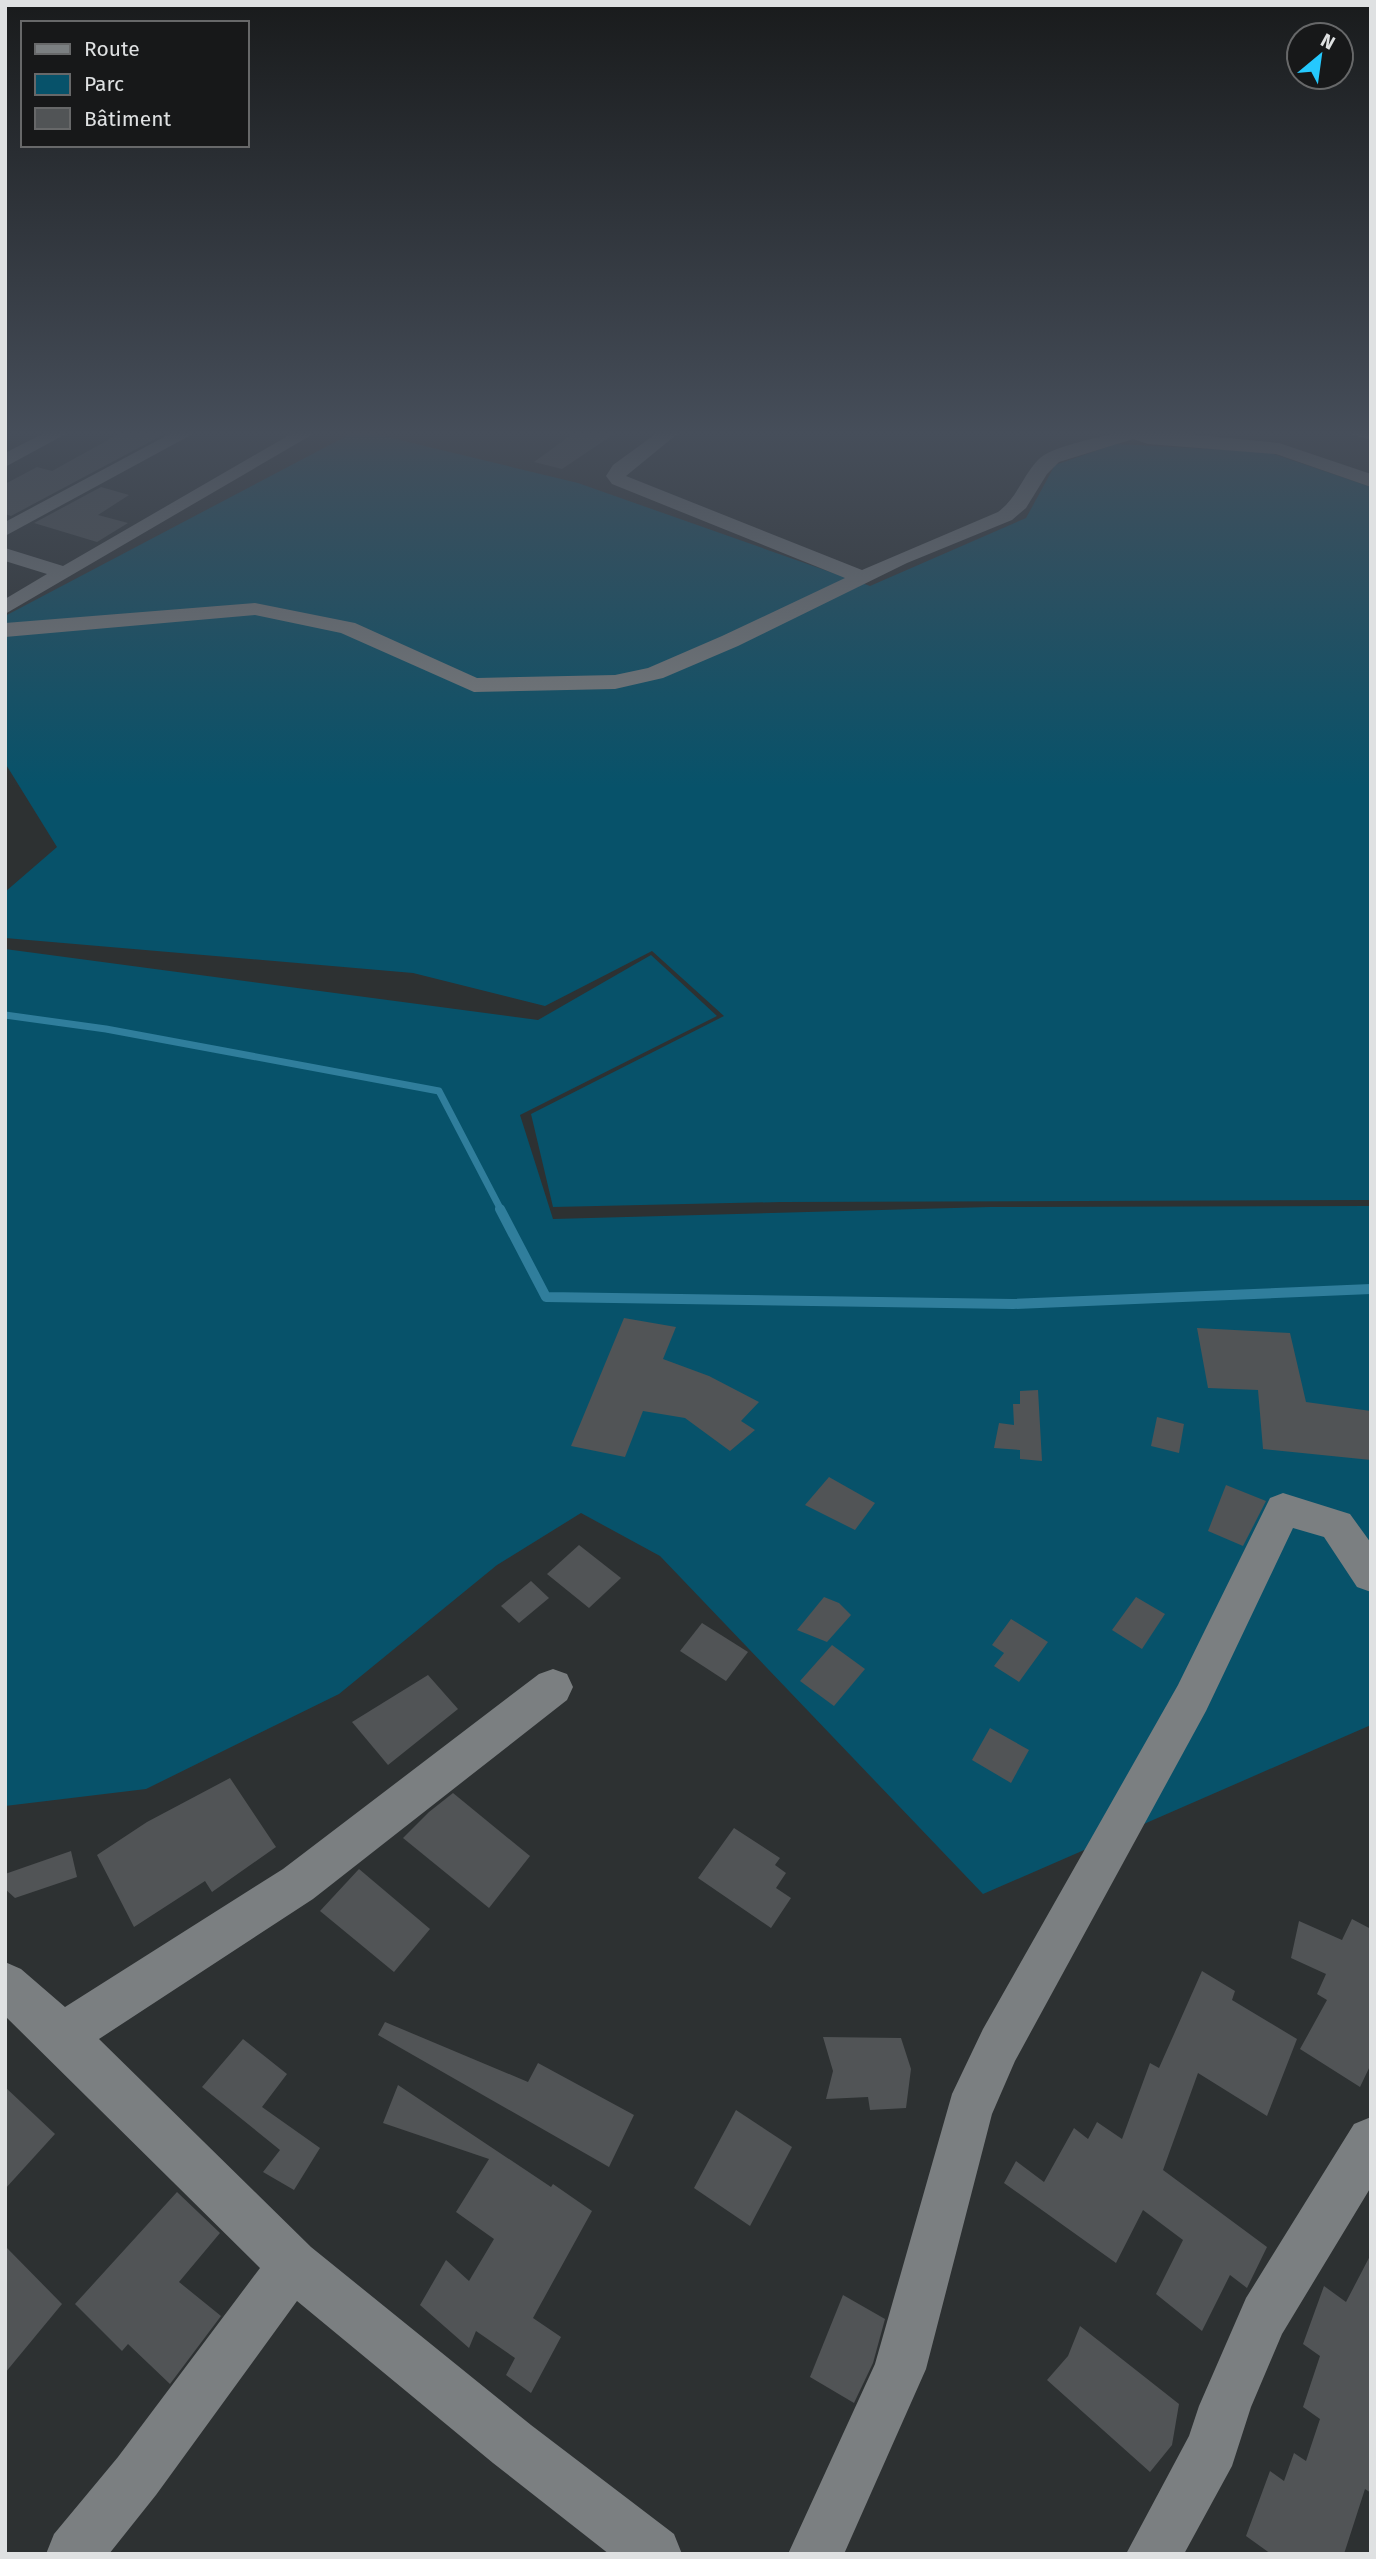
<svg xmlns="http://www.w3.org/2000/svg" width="1376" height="2559" viewBox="0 0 1376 2559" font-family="'Fira Sans',sans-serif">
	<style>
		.green { fill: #07526a }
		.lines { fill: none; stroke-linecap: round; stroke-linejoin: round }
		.stream-far1 { stroke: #307e9c; stroke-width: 7 }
		.stream { stroke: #307e9c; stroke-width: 10 }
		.building { fill: #515456 }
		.street { fill: #7b7f81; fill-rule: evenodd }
	</style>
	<rect width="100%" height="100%" fill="#2d3132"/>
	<g class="green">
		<polygon points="358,430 578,483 870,586 1026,518 1055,465 1116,444 1268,452 1371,487 1371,1200 781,1202 553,1207 531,1114 724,1016 652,951 545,1006 413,973 5,938 5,892 57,847 5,763 5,616"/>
		<polygon points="5,949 538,1020 651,955 717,1016 520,1115 553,1219 990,1207 1371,1206 1371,1725 983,1894 660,1556 581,1513 497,1565 339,1694 146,1789 5,1806"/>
	</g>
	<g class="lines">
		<polyline class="stream-far1" points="5,1015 106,1029 439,1091 501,1210"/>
		<polyline class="stream" points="500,1209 546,1297 1013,1304 1371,1289"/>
	</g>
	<g class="building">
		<polygon points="126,430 172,430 11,516 5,514 5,484 37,467 52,471"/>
		<polygon points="578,430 620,430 562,469 534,462"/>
		<polygon points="101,487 129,495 98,515 128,523 97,542 34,523"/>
		<polygon points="624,1318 676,1327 663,1359 709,1376 759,1402 741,1421 755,1430 730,1451 685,1418 643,1411 625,1457 571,1446"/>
		<polygon points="1197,1328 1290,1333 1306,1402 1371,1411 1371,1460 1263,1449 1258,1390 1208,1388"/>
		<polygon points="1038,1390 1042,1461 1020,1459 1020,1450 994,1448 999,1423 1014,1425 1013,1404 1020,1404 1020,1391"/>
		<polygon points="1157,1417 1184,1424 1179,1453 1151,1446"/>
		<polygon points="829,1477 875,1503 855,1530 805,1505"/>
		<polygon points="1226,1485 1266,1501 1243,1546 1208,1531"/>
		<polygon points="579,1545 621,1578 589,1608 547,1574"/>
		<polygon points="531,1581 549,1598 519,1623 501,1606"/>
		<polygon points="824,1597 839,1603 851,1615 827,1642 797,1630"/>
		<polygon points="1136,1597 1165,1614 1142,1649 1112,1630"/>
		<polygon points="1011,1619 1048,1642 1019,1682 994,1666 1004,1653 992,1645"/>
		<polygon points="702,1623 748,1652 726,1681 680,1651"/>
		<polygon points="832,1645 865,1669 834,1706 800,1681"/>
		<polygon points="428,1675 458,1709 388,1765 352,1722"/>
		<polygon points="990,1728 1029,1750 1011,1783 972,1760"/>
		<polygon points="230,1778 276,1847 212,1892 205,1881 134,1927 97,1855 147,1822"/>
		<polygon points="453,1793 530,1856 489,1908 403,1838 429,1812"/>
		<polygon points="734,1828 780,1858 775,1865 786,1873 776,1888 791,1898 771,1928 698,1878"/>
		<polygon points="71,1851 77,1877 15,1898 5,1889 5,1874"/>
		<polygon points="359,1869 430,1929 394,1972 320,1911"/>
		<polygon points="1352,1919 1371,1929 1371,2064 1360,2087 1300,2049 1327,2000 1317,1994 1326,1974 1291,1958 1299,1921 1342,1940"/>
		<polygon points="1202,1971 1235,1991 1232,2000 1297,2039 1267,2116 1198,2073 1163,2170 1267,2247 1247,2288 1230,2275 1202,2331 1156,2294 1183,2240 1143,2210 1116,2263 1004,2183 1016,2161 1044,2182 1074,2128 1088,2139 1097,2122 1122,2139 1150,2063 1159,2068"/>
		<polygon points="385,2022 528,2082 538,2063 634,2115 609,2167 378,2035"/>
		<polygon points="823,2037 901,2038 911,2069 906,2108 870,2110 868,2097 826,2099 833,2071"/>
		<polygon points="243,2039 287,2074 262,2107 320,2148 294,2190 263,2172 280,2150 202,2087"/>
		<polygon points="398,2085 551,2187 553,2184 592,2211 533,2318 561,2337 531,2393 506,2375 515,2358 476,2331 469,2348 420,2305 446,2260 469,2281 494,2239 456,2212 489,2159 383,2123"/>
		<polygon points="5,2087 55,2134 5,2189"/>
		<polygon points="736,2110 792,2147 750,2226 694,2188"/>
		<polygon points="177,2192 220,2233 179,2282 221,2316 170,2384 128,2344 122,2351 75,2304"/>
		<polygon points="5,2246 62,2304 5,2373"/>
		<polygon points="1371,2254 1371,2493 1365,2489 1344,2554 1271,2554 1246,2536 1270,2471 1284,2481 1294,2453 1306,2461 1320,2419 1303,2407 1320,2356 1303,2344 1324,2286 1346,2302"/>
		<polygon points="843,2295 885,2319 873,2363 854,2403 810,2377"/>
		<polygon points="1080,2326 1179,2404 1172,2445 1150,2472 1047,2380 1068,2356"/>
	</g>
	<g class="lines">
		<g class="street">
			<polygon points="50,430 73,430 5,467 5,453"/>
			<polygon points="177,430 200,430 5,536 5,522"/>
			<polygon points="298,430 320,430 5,614 5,599 47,574 5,561 5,548 63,566"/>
			<path d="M 661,430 L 682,430 L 626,476 L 862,570 L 998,512 C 1017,498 1022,477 1038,460 C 1051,446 1095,439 1115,433 L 1113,430 L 1145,430 L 1279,443 L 1371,474 L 1371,487 L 1276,454 L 1148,444 L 1133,439 L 1059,462 L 1047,474 L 1026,508 L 1012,520 L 907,563 L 738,646 L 663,678 L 615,689 L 474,692 L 341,633 L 255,615 L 5,637 L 5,623 L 255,603 L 355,623 L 477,678 L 615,675 L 648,668 L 722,636 L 845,578 L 612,484 L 606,476 L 613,465 Z"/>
			<polygon points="1349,430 1371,430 1371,440 1351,434"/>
			<polygon points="1283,1493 1350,1514 1371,1543 1371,1592 1357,1587 1324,1537 1293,1528 1206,1711 1015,2061 992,2114 926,2369 844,2554 788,2554 875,2364 952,2094 983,2029 1178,1685 1270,1498"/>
			<polygon points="553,1669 567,1674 573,1687 567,1700 313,1899 99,2039 311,2247 531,2425 674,2534 682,2554 609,2554 493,2463 297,2301 156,2495 109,2554 46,2554 54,2534 118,2457 260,2268 5,2016 5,1962 21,1969 65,2007 283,1869 539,1674"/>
			<polygon points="1371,2117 1371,2187 1282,2334 1251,2407 1232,2466 1184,2554 1126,2554 1189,2436 1199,2406 1246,2298 1354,2124"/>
		</g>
	</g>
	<linearGradient id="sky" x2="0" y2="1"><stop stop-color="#191b1c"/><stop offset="0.55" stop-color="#464e5a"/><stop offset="1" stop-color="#464e5a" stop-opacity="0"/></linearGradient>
	<rect width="1376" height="788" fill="url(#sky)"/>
	<rect width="1376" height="2559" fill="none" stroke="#dfe1e2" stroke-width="14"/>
	<rect x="21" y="21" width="228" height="126" fill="#171819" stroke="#676869" stroke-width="2"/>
	<rect x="35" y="44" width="35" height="10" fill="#7b7f81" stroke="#676869" stroke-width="2"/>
	<text x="84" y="56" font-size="21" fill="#dfe1e2">Route</text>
	<rect x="35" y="74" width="35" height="21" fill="#07526a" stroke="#676869" stroke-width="2"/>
	<text x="84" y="91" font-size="21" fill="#dfe1e2">Parc</text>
	<rect x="35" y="108" width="35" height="21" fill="#515456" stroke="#676869" stroke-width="2"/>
	<text x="84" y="126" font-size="21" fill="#dfe1e2">Bâtiment</text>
	<g transform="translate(1320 56) rotate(29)"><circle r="33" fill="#171819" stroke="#676869" stroke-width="2"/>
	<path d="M0-5L12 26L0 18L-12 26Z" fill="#25c9fe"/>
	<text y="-10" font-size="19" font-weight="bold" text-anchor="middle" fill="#dfe1e2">N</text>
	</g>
</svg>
